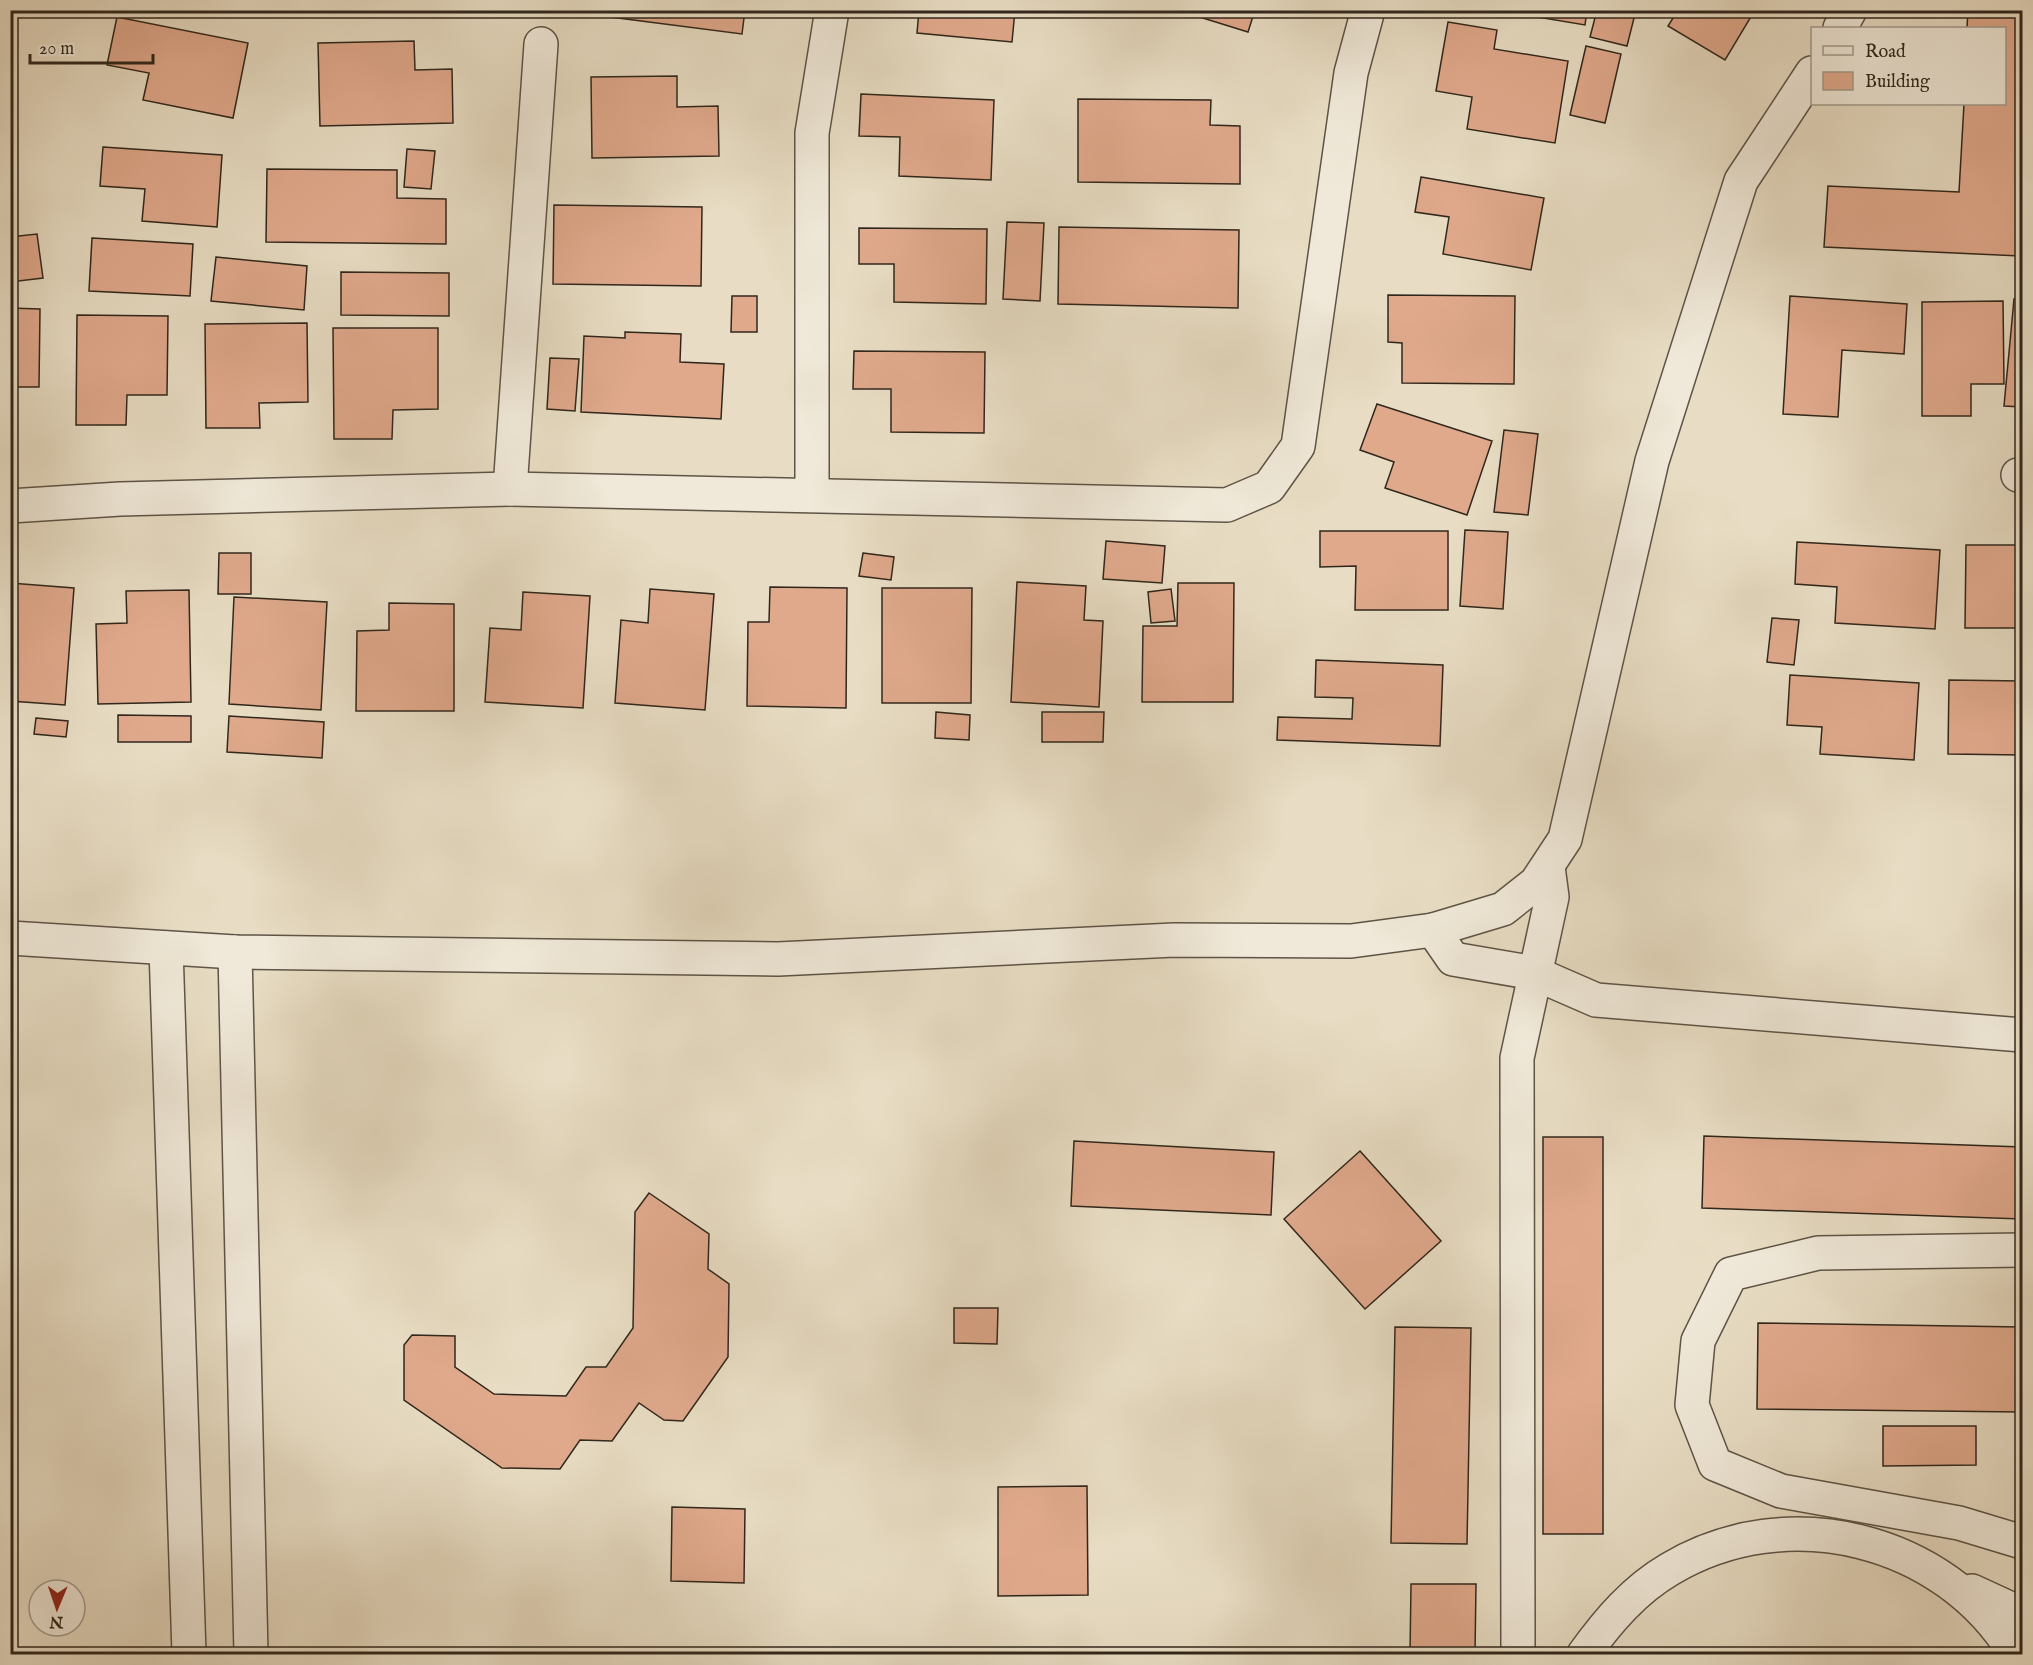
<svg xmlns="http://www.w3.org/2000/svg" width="2033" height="1665" viewBox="0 0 2033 1665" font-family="'IM FELL English',serif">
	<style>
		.building { fill: #e0a98c; stroke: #30271c; stroke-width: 1.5 }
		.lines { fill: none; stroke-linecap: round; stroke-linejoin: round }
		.minor-casing { stroke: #5e5446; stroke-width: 36 }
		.minor { stroke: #f0e9d9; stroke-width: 33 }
	</style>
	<rect width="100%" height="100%" fill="#e8ddc4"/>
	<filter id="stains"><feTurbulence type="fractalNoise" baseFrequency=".00333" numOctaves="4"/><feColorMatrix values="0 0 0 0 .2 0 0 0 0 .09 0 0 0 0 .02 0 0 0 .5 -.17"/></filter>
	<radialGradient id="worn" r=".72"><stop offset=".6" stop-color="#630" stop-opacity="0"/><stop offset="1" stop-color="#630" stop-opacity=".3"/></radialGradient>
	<g class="building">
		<polygon points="596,10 745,10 742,34 595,15"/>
		<polygon points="919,10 1015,10 1012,42 917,33"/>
		<polygon points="1177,10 1255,10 1248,32"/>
		<polygon points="1496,10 1587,10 1585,25"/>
		<polygon points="1597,10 1636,10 1627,46 1590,37"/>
		<polygon points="1678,10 1755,10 1725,60 1668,26"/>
		<polygon points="1968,10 2022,10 2020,256 1824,247 1828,186 1959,192 1964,104 2004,104 2004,28 1967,28"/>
		<polygon points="117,17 248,43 233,118 143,100 149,73 107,65"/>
		<polygon points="1448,22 1497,30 1494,49 1568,61 1555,143 1467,129 1472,97 1436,91"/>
		<polygon points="414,41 415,70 452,69 453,123 320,126 318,43"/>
		<polygon points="1586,46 1621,54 1605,123 1570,115"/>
		<polygon points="677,76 677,107 718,106 719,156 592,158 591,77"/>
		<polygon points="861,94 994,100 991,180 899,176 900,137 859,136"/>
		<polygon points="1078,99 1211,100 1210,125 1240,126 1240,184 1078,182"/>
		<polygon points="103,147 222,155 217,227 142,221 145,189 100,186"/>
		<polygon points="407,149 435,151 431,189 404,187"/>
		<polygon points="267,169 397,170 397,198 446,199 446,244 266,242"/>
		<polygon points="1421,177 1544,198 1531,270 1443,254 1449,217 1415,212"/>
		<polygon points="554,205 702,207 701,286 553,284"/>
		<polygon points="1007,222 1044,223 1040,301 1003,299"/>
		<polygon points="1059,227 1239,230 1238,308 1058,304"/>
		<polygon points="859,228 987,229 986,304 894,302 894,264 859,264"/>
		<polygon points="37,234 43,278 10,282 10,237"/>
		<polygon points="92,238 193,244 190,296 89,291"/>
		<polygon points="216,257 307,266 304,310 211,301"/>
		<polygon points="341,272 449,273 449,316 341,315"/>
		<polygon points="1388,295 1515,296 1514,384 1402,383 1402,343 1388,342"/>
		<polygon points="732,296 757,296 757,332 731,332"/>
		<polygon points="1790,296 1907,304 1904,354 1842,350 1838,417 1783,414"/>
		<polygon points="2014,299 2022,299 2022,407 2004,406"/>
		<polygon points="2003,301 2004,384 1971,384 1971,416 1922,416 1922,302"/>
		<polygon points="10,308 40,309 39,387 10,387"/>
		<polygon points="77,315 168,316 167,395 127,395 126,425 76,425"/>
		<polygon points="307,323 308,402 259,403 260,428 206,428 205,324"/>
		<polygon points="333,328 438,328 438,409 393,410 392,439 334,439"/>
		<polygon points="625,332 681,334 680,362 724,364 721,419 581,412 584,336 625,338"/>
		<polygon points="854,351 985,352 984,433 891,432 891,389 853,389"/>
		<polygon points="550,358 579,359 575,411 547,409"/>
		<polygon points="1377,404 1492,441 1467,515 1385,488 1394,462 1360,450"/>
		<polygon points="1504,430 1538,434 1528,515 1494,512"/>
		<polygon points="1465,530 1508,532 1503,609 1460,606"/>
		<polygon points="1320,531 1448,531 1448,610 1355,610 1356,566 1320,567"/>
		<polygon points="1106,541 1165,546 1162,583 1103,579"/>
		<polygon points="1797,542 1940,550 1935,629 1835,623 1837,587 1795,584"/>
		<polygon points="1966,545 2022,545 2022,628 1965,628"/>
		<polygon points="219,553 251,553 251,594 218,594"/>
		<polygon points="863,553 894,557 891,580 859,576"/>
		<polygon points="1017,582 1086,586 1084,620 1103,621 1099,707 1011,702"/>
		<polygon points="10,583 74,588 65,705 10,701"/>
		<polygon points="1178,583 1234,583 1233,702 1142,702 1143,626 1177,626"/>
		<polygon points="770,587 847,588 846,708 747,706 748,622 769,622"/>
		<polygon points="882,588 972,588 971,703 882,703"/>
		<polygon points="650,589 714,594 705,710 615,703 621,620 648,623"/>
		<polygon points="1171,589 1175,621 1151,623 1148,592"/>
		<polygon points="189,590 191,702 98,704 96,624 127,623 126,591"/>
		<polygon points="523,592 590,596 583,708 485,702 490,628 521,630"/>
		<polygon points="234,597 327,602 321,710 229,704"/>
		<polygon points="389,603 454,604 454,711 356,711 357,631 389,630"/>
		<polygon points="1772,618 1799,620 1794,665 1767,662"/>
		<polygon points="1316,660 1443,665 1440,746 1277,740 1278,717 1352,719 1353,698 1315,697"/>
		<polygon points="1790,675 1919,683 1914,760 1820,754 1822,727 1787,725"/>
		<polygon points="1949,680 2022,681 2022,755 1948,754"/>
		<polygon points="936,712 970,715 969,740 935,738"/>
		<polygon points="1042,712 1104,712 1103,742 1042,742"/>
		<polygon points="118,715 191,716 191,742 118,742"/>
		<polygon points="229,716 324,722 322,758 227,752"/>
		<polygon points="36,718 68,721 66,737 34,734"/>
		<polygon points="1704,1136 2022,1147 2022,1219 1702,1208"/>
		<rect x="1543" y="1137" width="60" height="397"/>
		<polygon points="1074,1141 1274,1152 1271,1215 1071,1206"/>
		<polygon points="1360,1151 1441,1241 1365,1309 1284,1219"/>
		<polygon points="649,1193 709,1234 708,1269 729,1284 728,1357 683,1421 664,1420 639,1403 612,1441 580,1440 560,1469 502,1468 404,1400 404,1345 412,1335 455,1336 455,1367 494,1394 566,1396 586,1367 606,1367 633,1328 635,1212"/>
		<polygon points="954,1308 998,1308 997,1344 954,1343"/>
		<polygon points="1758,1323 2022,1327 2022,1412 1757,1409"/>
		<polygon points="1395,1327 1471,1328 1467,1544 1391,1543"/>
		<polygon points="1883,1426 1976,1426 1976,1465 1883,1466"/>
		<polygon points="1087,1486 1088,1595 998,1596 998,1487"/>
		<polygon points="672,1507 745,1509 744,1583 671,1581"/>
		<polygon points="1411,1584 1476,1584 1475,1654 1410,1654"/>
	</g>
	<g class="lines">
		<g class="minor-casing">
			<g id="minor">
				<polyline points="1840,28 1850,10"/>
				<polyline points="2018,475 2022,476"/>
				<polyline points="510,489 541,44"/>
				<polyline points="812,495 812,133 832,10"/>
				<polyline points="10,506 120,499 510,489 1227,505 1269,487 1298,446 1351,73 1368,10"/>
				<polyline points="1433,930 1453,959 1534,973 1596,1000 2022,1035"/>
				<polyline points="10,938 235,952 778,959 1174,940 1351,941 1433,930 1503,909 1536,883 1565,839 1652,461 1741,181 1812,73"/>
				<polyline points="166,948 189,1654"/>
				<polyline points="235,952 251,1654"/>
				<polyline points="2022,1250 1818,1253 1731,1274 1698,1341 1692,1405 1715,1464 1781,1491 1959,1523 2022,1542"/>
				<polyline points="1972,1591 2022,1614"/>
				<polyline points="1518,1654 1517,1058 1552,897 1548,867"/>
				<path d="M 1584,1654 C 1608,1621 1634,1590 1670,1569 C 1787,1499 1945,1538 2015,1654"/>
			</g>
		</g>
		<use href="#minor" class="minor"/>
	</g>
	<rect width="2033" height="1665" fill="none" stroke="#e8ddc4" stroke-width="36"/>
	<rect x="12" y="12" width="2009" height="1641" fill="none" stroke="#30271c" stroke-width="3"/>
	<rect x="18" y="18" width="1997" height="1629" fill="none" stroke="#30271c" stroke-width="1.5"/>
	<rect x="1811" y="27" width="195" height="78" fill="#f0e9d9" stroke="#a39b8d" stroke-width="1.5"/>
	<rect x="1823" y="46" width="30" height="9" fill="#f0e9d9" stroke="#a39b8d" stroke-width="1.5"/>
	<text x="1865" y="57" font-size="18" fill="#30271c">Road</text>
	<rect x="1823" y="72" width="30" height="18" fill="#e0a98c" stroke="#a39b8d" stroke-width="1.5"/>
	<text x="1865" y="87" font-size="18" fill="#30271c">Building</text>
	<g transform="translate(57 1608) rotate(182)"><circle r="28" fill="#f0e9d9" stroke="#a39b8d" stroke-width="1.5"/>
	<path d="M0-4.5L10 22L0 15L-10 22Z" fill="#8f2418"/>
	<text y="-9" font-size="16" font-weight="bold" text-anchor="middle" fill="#30271c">N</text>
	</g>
	<path d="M30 54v9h123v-9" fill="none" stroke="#30271c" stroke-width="3"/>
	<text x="39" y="54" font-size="18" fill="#30271c" stroke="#f0e9d9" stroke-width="4.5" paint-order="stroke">20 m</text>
	<rect width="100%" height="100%" filter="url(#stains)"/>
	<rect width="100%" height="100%" fill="url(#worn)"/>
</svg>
